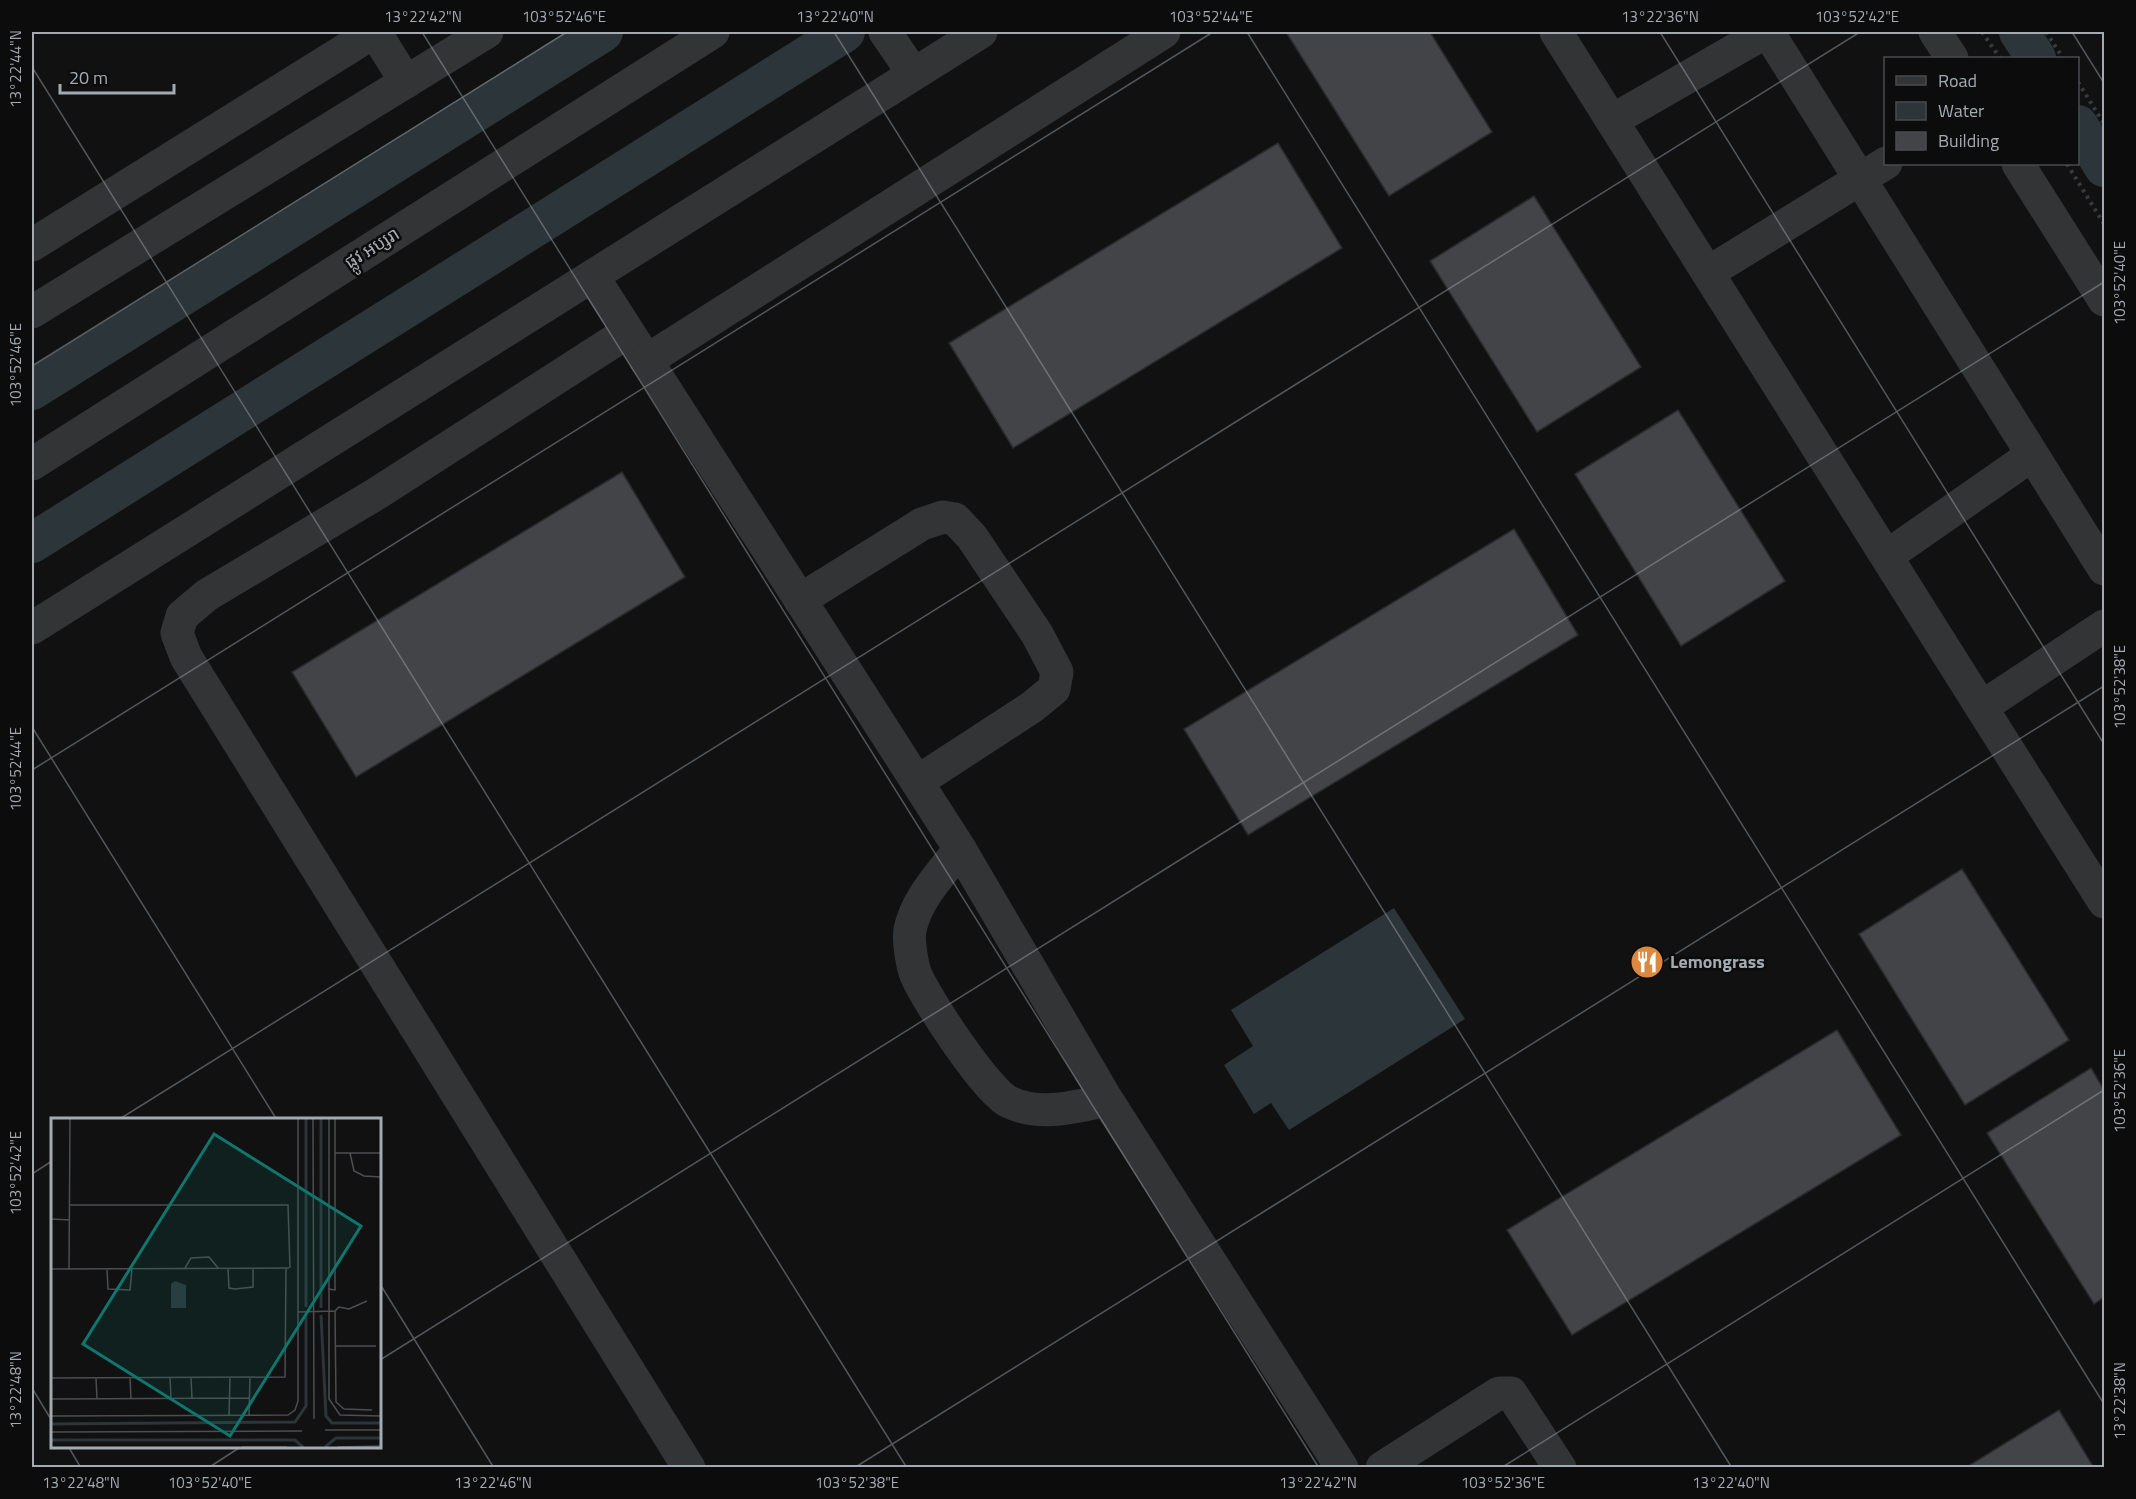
<svg xmlns="http://www.w3.org/2000/svg" width="2136" height="1499" viewBox="0 0 2136 1499" font-family="'Titillium Web','Noto Sans Khmer',sans-serif">
	<style>
		.water { fill: #2c3539 }
		.lines { fill: none; stroke-linecap: round; stroke-linejoin: round }
		.canal { stroke: #2c3539; stroke-width: 40 }
		.building { fill: #424447; stroke: #2b2b2e; stroke-width: 1.5 }
		.path { stroke: #383b3d; stroke-width: 4; stroke-dasharray: 3 4.5; stroke-linecap: butt }
		.minor { stroke: #323436; stroke-width: 33 }
		.ticks { fill: none; stroke: #a3aab1; stroke-width: 1.5; stroke-opacity: 0.45 }
		.labels { text-anchor: middle; stroke-width: 5; stroke-linejoin: round; paint-order: stroke }
		.street-label { font-size: 18px; fill: #a3aab1; stroke: #0c0c0d }
		.poi-label { font-size: 18px; font-weight: bold; fill: #a3aab1; stroke: #0c0c0d; text-anchor: start }
		.inset-river { fill: none; stroke: #2c3539; stroke-width: 3 }
		.inset-road { fill: none; stroke: #4b4e52; stroke-width: 1.5 }
		.view { fill: #0f766e; fill-opacity: 0.15; stroke: #0f766e; stroke-width: 3 }
		.inset-edge { fill: none; stroke: #a3aab1; stroke-width: 3 }
		.neatline { fill: none; stroke: #a3aab1; stroke-width: 2 }
		.ticks-label { font-size: 15px; text-anchor: middle; fill: #a3aab1 }
	</style>
	<rect width="100%" height="100%" fill="#111112"/>
	<polygon class="water" points="1394,908 1465,1019 1289,1130 1271,1103 1254,1114 1224,1065 1253,1046 1231,1010"/>
	<g class="lines">
		<g class="canal">
			<polyline points="2019,32 2036,58"/>
			<polyline points="2078,125 2104,167"/>
			<polyline points="32,390 603,32"/>
			<polyline points="32,543 845,32"/>
		</g>
	</g>
	<g class="building">
		<polygon points="1286,32 1430,32 1492,132 1389,196"/>
		<polygon points="1278,143 1342,248 1013,448 949,343"/>
		<polygon points="1534,196 1641,367 1537,432 1430,261"/>
		<polygon points="1678,410 1785,581 1681,646 1575,474"/>
		<polygon points="622,472 685,577 356,777 292,672"/>
		<polygon points="1514,529 1578,635 1248,835 1184,729"/>
		<polygon points="1962,869 2069,1040 1965,1105 1859,934"/>
		<polygon points="1837,1030 1901,1135 1572,1335 1507,1230"/>
		<polygon points="2091,1068 2104,1090 2104,1297 2094,1304 1987,1133"/>
		<polygon points="2059,1410 2094,1468 1965,1468"/>
	</g>
	<g class="lines">
		<g class="path">
			<polyline points="1982,32 2000,58"/>
			<polyline points="2046,32 2063,58"/>
			<polyline points="2078,82 2104,124"/>
			<polyline points="2067,164 2104,224"/>
		</g>
		<g class="minor">
			<polyline points="375,32 406,82"/>
			<polyline points="885,32 913,73"/>
			<polyline points="1556,32 2104,902"/>
			<polyline points="1768,32 2104,569"/>
			<polyline points="1935,32 1952,58"/>
			<polyline points="1613,120 1766,32"/>
			<polyline points="2018,164 2104,300"/>
			<polyline points="32,245 374,32"/>
			<polyline points="1709,272 1886,163"/>
			<polyline points="593,277 960,849 1107,1100 1342,1468"/>
			<polyline points="32,312 487,32"/>
			<polyline points="628,332 376,494 207,595 182,616 177,633 186,657 689,1468"/>
			<polyline points="646,361 1164,32"/>
			<polyline points="32,464 713,32"/>
			<polyline points="1887,556 2032,455"/>
			<polyline points="800,600 922,524 943,517 955,519 972,537 1037,634 1057,672 1054,689 1032,707 917,782"/>
			<polyline points="32,628 981,32"/>
			<polyline points="1982,707 2104,626"/>
			<path d="M 960,849 C 942,873 916,899 910,930 C 908,940 912,965 916,975 C 926,999 987,1092 1009,1102 C 1040,1117 1075,1107 1107,1100"/>
			<polyline points="1382,1468 1499,1393 1511,1393 1560,1468"/>
		</g>
	</g>
	<path class="ticks" d="M 422,32 L 1319,1468M 834,32 L 1732,1468M 1247,32 L 2104,1404M 1660,32 L 2104,744M 2072,32 L 2104,83M 32,67 L 907,1468M 32,366 L 567,32M 32,727 L 277,1120M 32,770 L 1213,32M 118,1120 L 1860,32M 32,1174 L 52,1161M 380,1284 L 494,1468M 380,1360 L 2104,282M 32,1388 L 52,1421M 68,1446 L 81,1468M 208,1468 L 242,1446M 854,1468 L 2104,686M 1501,1468 L 2104,1090"/>
	<defs>
		<g id="restaurant-disc" transform="scale(1.725)"><circle r="9.5" fill="#dc893f" stroke="#0c0c0d"/><path d="M-5-6h1v4h1v-4h1v4h1v-4h1v5L-1.5 .5V6h-2V.5L-5-1ZM5-6V6H3V1.5H1.5Q1.5-4 5-6Z" fill="#fff"/></g>
	</defs>
	<g fill-rule="evenodd">
		<use href="#restaurant-disc" x="1647" y="962"/>
	</g>
	<g class="labels">
		<g class="street-label">
			<text transform="translate(372 248) rotate(-32)" y="6">ផ្លូវ អប្សរា</text>
		</g>
		<g class="poi-label">
			<text x="1670" y="968">Lemongrass</text>
		</g>
	</g>
	<g transform="translate(51 1118)">
		<rect width="330" height="330" fill="#111112"/>
		<path d="M 124,163 L 135,167 L 135,190 L 120,190 L 120,166 Z" fill="#2c3539"/>
		<path class="inset-river" d="M 255,1 L 255,189M 270,1 L 270,190M 270,197 L 275,298 L 281,305 L 330,305M 0,306 L 244,304 L 255,288 L 255,197M 0,322 L 244,322 L 252,329M 274,329 L 285,320 L 330,320"/>
		<path class="inset-road" d="M 262,1 L 263,301M 278,1 L 278,281 L 289,297 L 330,298M 284,35 L 330,35M 299,35 L 303,53 L 313,58 L 330,59M 19,87 L 237,87 L 239,150M 0,101 L 19,102M 134,150 L 140,140 L 158,139 L 168,151M 177,150 L 178,170 L 184,171 L 202,169 L 202,150M 0,151 L 238,150M 18,151 L 19,1M 56,151 L 57,171 L 79,172 L 81,150M 277,171 L 284,172 L 284,1M 284,193 L 285,284 L 293,291 L 321,292M 247,194 L 284,193 L 288,189 L 298,191 L 316,183M 285,228 L 325,228M 0,260 L 234,259 L 235,150M 45,260 L 46,281M 79,260 L 80,281M 119,260 L 120,280M 140,260 L 141,280M 0,281 L 199,280M 178,297 L 179,260M 198,297 L 199,260M 0,298 L 237,297 L 244,292 L 247,283 L 247,1M 274,312 L 330,312M 0,314 L 251,313M 191,329 L 236,329M 287,329 L 330,328"/>
		<path class="view" d="M 163,16 L 310,108 L 179,318 L 32,226 Z"/>
		<rect width="330" height="330" class="inset-edge"/>
	</g>
	<rect width="2136" height="1499" fill="none" stroke="#0c0c0d" stroke-width="66"/>
	<rect x="1884" y="57" width="195" height="108" fill="#0c0c0d" stroke="#484b4f" stroke-width="1.5"/>
	<rect x="1896" y="76" width="30" height="9" fill="#323436" stroke="#484b4f" stroke-width="1.5"/>
	<text x="1938" y="87" font-size="18" fill="#a3aab1">Road</text>
	<rect x="1896" y="102" width="30" height="18" fill="#2c3539" stroke="#484b4f" stroke-width="1.5"/>
	<text x="1938" y="117" font-size="18" fill="#a3aab1">Water</text>
	<rect x="1896" y="132" width="30" height="18" fill="#424447" stroke="#484b4f" stroke-width="1.5"/>
	<text x="1938" y="147" font-size="18" fill="#a3aab1">Building</text>
	<path d="M60 84v9h114v-9" fill="none" stroke="#a3aab1" stroke-width="3"/>
	<text x="69" y="84" font-size="18" fill="#a3aab1" stroke="#0c0c0d" stroke-width="4.5" paint-order="stroke">20 m</text>
	<rect x="33" y="33" width="2070" height="1433" class="neatline"/>
	<g class="ticks-label">
		<text x="423" y="22">13°22'42"N</text>
		<text x="564" y="22">103°52'46"E</text>
		<text x="835" y="22">13°22'40"N</text>
		<text x="1211" y="22">103°52'44"E</text>
		<text x="1660" y="22">13°22'36"N</text>
		<text x="1857" y="22">103°52'42"E</text>
		<text transform="translate(16 69) rotate(-90)" y="5">13°22'44"N</text>
		<text transform="translate(2120 283) rotate(-90)" y="5">103°52'40"E</text>
		<text transform="translate(16 365) rotate(-90)" y="5">103°52'46"E</text>
		<text transform="translate(2120 687) rotate(-90)" y="5">103°52'38"E</text>
		<text transform="translate(16 769) rotate(-90)" y="5">103°52'44"E</text>
		<text transform="translate(2120 1091) rotate(-90)" y="5">103°52'36"E</text>
		<text transform="translate(16 1173) rotate(-90)" y="5">103°52'42"E</text>
		<text transform="translate(16 1390) rotate(-90)" y="5">13°22'48"N</text>
		<text transform="translate(2120 1401) rotate(-90)" y="5">13°22'38"N</text>
		<text x="81" y="1488">13°22'48"N</text>
		<text x="210" y="1488">103°52'40"E</text>
		<text x="493" y="1488">13°22'46"N</text>
		<text x="857" y="1488">103°52'38"E</text>
		<text x="1318" y="1488">13°22'42"N</text>
		<text x="1503" y="1488">103°52'36"E</text>
		<text x="1731" y="1488">13°22'40"N</text>
	</g>
</svg>
